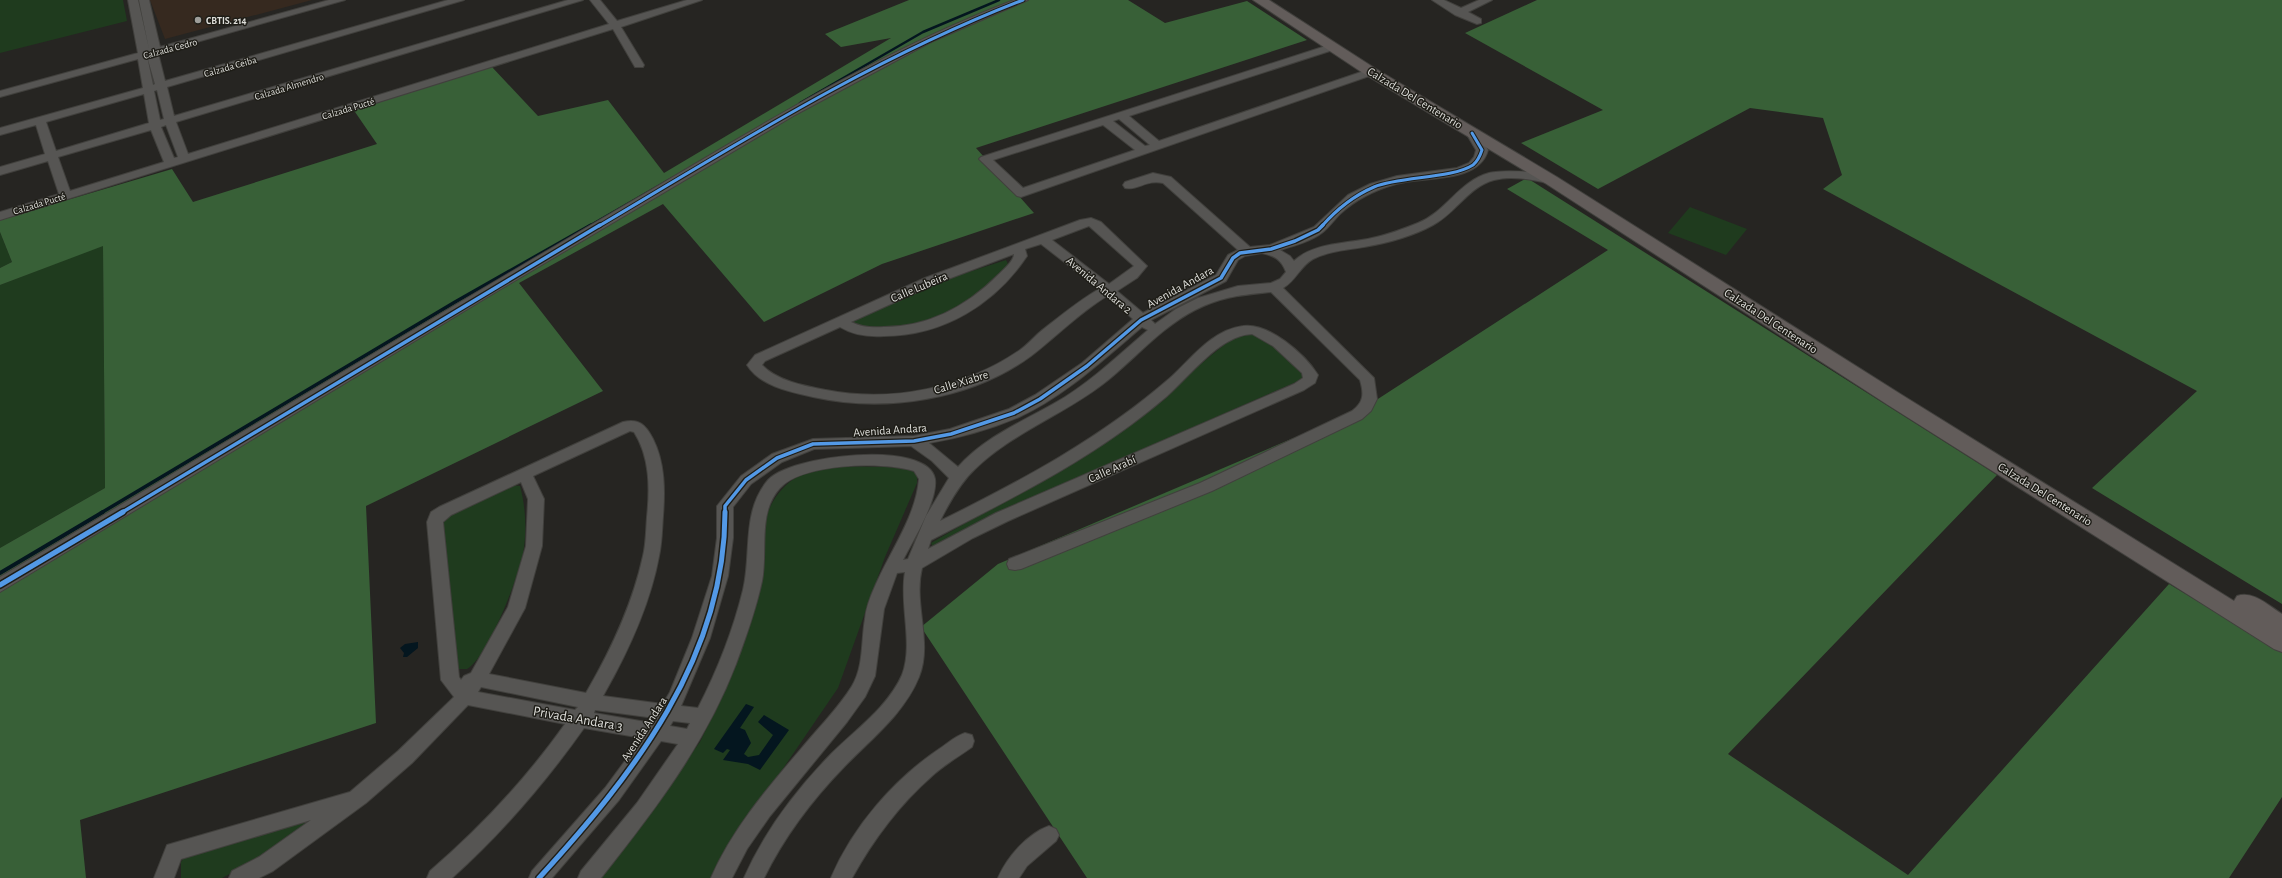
<svg xmlns="http://www.w3.org/2000/svg" width="2282" height="878" viewBox="0 0 2282 878" font-family="'Alegreya Sans',sans-serif">
	<style>
		.education { fill: #36291f }
		.green { fill: #1f3b1e }
		.forest { fill: #386037 }
		.water { fill: #04161f }
		.lines { fill: none; stroke-linecap: round; stroke-linejoin: round }
		.stream-far2 { stroke: #04161f; stroke-width: 2.5 }
		.stream-far1 { stroke: #04161f; stroke-width: 3.5 }
		.stream { stroke: #04161f; stroke-width: 4 }
		.minor-casing { stroke: #41403d; stroke-width: 2 }
		.major-casing { stroke: #41403d; stroke-width: 2 }
		.minor { fill: #565553; fill-rule: evenodd }
		.major { fill: #625c5a; fill-rule: evenodd }
		.cycleway-far2-casing { stroke: #1e1d17; stroke-width: 5 }
		.cycleway-far1-casing { stroke: #1e1d17; stroke-width: 6 }
		.cycleway-casing { stroke: #1e1d17; stroke-width: 8 }
		.cycleway-far2 { stroke: #5399e6; stroke-width: 3 }
		.cycleway-far1 { stroke: #5399e6; stroke-width: 3.5 }
		.cycleway { stroke: #5399e6; stroke-width: 5 }
		.poi-dot { fill: #9e9e9a; stroke: #1e1d17; stroke-width: 1.5 }
		.labels { text-anchor: middle; stroke-width: 3; stroke-linejoin: round; paint-order: stroke }
		.far-poi-label { font-size: 10px; font-weight: bold; fill: #dfdfdb; stroke: #1e1d17; text-anchor: start }
		.far-street-label { font-size: 10px; fill: #dfdfdb; stroke: #1e1d17 }
		.street-label { font-size: 12px; fill: #dfdfdb; stroke: #1e1d17 }
		.near-street-label { font-size: 14px; fill: #dfdfdb; stroke: #1e1d17 }
	</style>
	<rect width="100%" height="100%" fill="#262522"/>
	<polygon class="education" points="150,0 312,0 165,39"/>
	<g class="green">
		<polygon points="0,0 123,0 127,21 0,53"/>
		<polygon points="1690,207 1747,229 1726,255 1668,233"/>
		<polygon points="0,232 12,262 0,268"/>
		<polygon points="103,245 105,488 0,548 0,285"/>
		<polygon points="1006,260 1009,266 979,294 926,325 872,329 853,325 852,320 932,284"/>
		<polygon points="1251,333 1264,337 1306,375 1303,379 1171,437 933,547 931,543 1092,450 1164,400 1197,367 1235,336"/>
		<path d="M 887,467 L 906,469 L 917,473 L 917,483 L 885,557 L 838,688 L 722,858 L 711,878 L 597,878 L 700,742 L 724,691 L 766,516 C 789,459 834,467 887,467 Z"/>
		<path d="M 512,485 L 520,486 C 526,509 527,531 523,554 C 518,578 488,657 467,669 L 454,669 L 439,522 L 444,515 Z"/>
		<polygon points="322,814 264,856 222,878 181,878 181,862 185,856"/>
	</g>
	<g class="forest">
		<polygon points="909,0 1128,0 1165,23 1247,1 1307,40 976,148 1034,213 882,264 764,322 663,204 519,283 603,391 366,506 376,723 80,820 86,878 0,878 0,548 105,488 103,246 0,285 0,268 12,262 0,232 0,220 172,169 193,202 377,144 353,109 492,67 538,116 608,100 664,173 891,38 841,47 825,34"/>
		<polygon points="1537,0 2282,0 2282,604 2092,488 2197,391 1823,189 1842,175 1823,118 1750,108 1598,189 1521,143 1603,110 1465,33"/>
		<polygon points="1527,178 1997,475 1728,754 1908,875 2169,584 2282,652 2282,797 2229,878 1087,878 921,627 998,564 1364,408 1608,250 1507,189"/>
	</g>
	<g class="water">
		<polygon points="418,642 418,648 407,657 403,657 404,653 400,648 405,644"/>
		<polygon points="746,704 754,707 740,728 745,730 751,743 744,754 748,757 759,755 773,735 758,722 764,715 789,730 760,770 748,764 723,760 730,750 727,749 723,753 714,749"/>
	</g>
	<g class="lines">
		<g class="stream-far2">
			<polyline points="800,103 923,32 999,0"/>
			<polyline points="589,226 674,177"/>
		</g>
		<polyline class="stream-far1" points="101,513 455,302 591,225"/>
		<polyline class="stream" points="0,573 103,512"/>
		<g class="minor-casing">
			<g id="minor">
				<path d="M 128,0 L 138,0 L 149,49 L 139,0 L 149,0 L 160,47 L 329,0 L 345,0 L 158,53 L 165,81 L 448,0 L 464,0 L 167,87 L 174,116 L 568,0 L 583,0 L 176,122 L 188,154 L 609,24 L 590,0 L 600,0 L 617,21 L 687,0 L 702,0 L 621,27 L 644,65 L 643,67 L 635,67 L 613,29 L 0,220 L 0,212 L 59,194 L 48,161 L 0,175 L 0,167 L 45,154 L 36,125 L 0,135 L 0,128 L 143,88 L 138,59 L 0,97 L 0,91 L 138,53 ZM 147,56 L 155,84 L 153,85 ZM 157,90 L 164,119 L 160,120 L 154,91 ZM 144,94 L 149,123 L 56,151 L 46,122 ZM 166,125 L 178,157 L 174,158 L 161,127 ZM 151,130 L 164,162 L 70,191 L 58,157 Z"/>
				<path d="M 1014,0 L 1028,0 L 931,42 L 795,115 L 496,292 L 0,592 L 0,577 C 205,455 409,331 615,211 C 745,135 873,54 1014,0 Z"/>
				<polygon points="1432,0 1444,0 1461,8 1479,0 1492,0 1468,12 1481,19 1481,23 1477,24 1455,15"/>
				<path d="M 1332,44 L 1336,45 L 1336,49 L 1129,116 L 1159,141 L 1367,70 L 1371,69 L 1376,72 L 1375,74 L 1021,197 L 1017,196 L 979,159 L 981,157 ZM 1119,119 L 1150,145 L 1145,146 L 1113,121 ZM 1103,125 L 1135,150 L 1023,188 L 993,160 Z"/>
				<path d="M 1472,130 L 1476,131 L 1488,150 C 1479,184 1423,176 1396,184 C 1375,190 1356,199 1340,214 C 1334,220 1329,227 1323,232 C 1312,241 1294,246 1280,250 L 1290,256 L 1294,261 C 1314,242 1347,244 1372,238 C 1387,235 1403,229 1418,223 C 1446,212 1459,181 1489,173 C 1501,170 1550,170 1557,180 L 1551,184 C 1533,180 1512,175 1494,180 C 1468,187 1456,213 1433,225 C 1413,236 1387,243 1364,247 C 1347,250 1329,251 1313,259 C 1300,266 1296,281 1283,288 L 1374,378 L 1377,399 L 1371,411 L 1362,419 L 1212,491 L 1021,569 L 1015,570 L 1009,569 L 1007,564 L 1009,559 L 1200,483 L 1352,411 C 1364,402 1364,394 1360,380 L 1271,292 C 1242,295 1223,296 1195,310 C 1160,328 1134,360 1103,384 C 1063,415 1012,433 975,469 C 960,483 949,503 940,521 C 1021,481 1101,438 1170,378 C 1192,358 1212,330 1243,326 C 1268,322 1305,354 1318,375 L 1315,383 L 1304,390 L 1008,521 L 973,538 L 922,568 C 913,604 933,642 919,677 C 904,714 871,739 844,767 C 812,800 784,837 764,878 L 744,878 C 764,832 796,790 831,754 C 855,730 888,707 902,675 C 914,644 899,605 905,572 L 897,573 L 884,609 L 875,676 L 865,697 L 847,722 L 770,816 L 747,849 L 732,878 L 711,878 C 733,827 771,784 806,743 C 822,724 839,707 852,686 C 864,666 861,641 865,619 C 866,607 871,595 876,584 C 891,550 916,516 919,479 L 914,471 C 884,461 803,463 780,488 C 757,513 768,550 762,581 C 756,609 746,637 736,664 C 705,745 654,811 601,878 L 578,878 L 581,871 L 637,803 L 678,744 L 661,741 L 619,800 L 552,878 L 529,878 L 532,871 L 605,788 L 642,738 L 584,728 C 545,783 502,833 452,878 L 427,878 L 430,871 C 481,827 526,779 565,724 L 468,705 L 412,763 L 366,803 L 273,871 L 259,878 L 229,878 L 232,871 L 259,857 L 311,820 L 181,859 L 174,878 L 154,878 L 167,845 L 350,792 L 398,751 L 454,697 L 441,680 L 427,522 L 431,512 L 439,507 L 623,422 C 639,418 646,425 653,439 C 665,463 665,490 663,516 C 662,529 662,543 659,556 C 650,605 628,652 603,696 L 663,704 L 670,692 L 692,638 L 712,576 L 717,538 L 717,506 L 741,476 L 772,454 L 813,439 L 914,436 L 950,429 L 1009,409 L 1035,395 L 1082,363 L 1133,319 L 1107,296 C 1079,313 1057,336 1031,356 C 971,400 885,413 813,397 C 790,392 760,386 747,365 L 755,355 L 925,278 L 1080,220 L 1091,218 L 1101,222 L 1147,266 L 1137,278 L 1117,291 L 1143,313 L 1216,275 L 1228,255 L 1238,250 L 1163,183 C 1147,179 1137,191 1125,188 L 1123,185 L 1125,182 L 1153,173 L 1171,177 L 1250,247 L 1270,245 L 1314,227 L 1348,195 L 1370,184 L 1397,176 L 1457,168 L 1469,163 L 1474,157 L 1476,150 L 1466,133 ZM 1089,226 L 1134,266 L 1109,284 L 1052,240 ZM 1041,244 L 1099,289 C 1078,301 1059,317 1040,332 C 1033,338 1027,345 1020,350 C 965,388 891,403 826,390 C 805,386 777,381 762,365 L 765,361 L 840,327 C 853,335 869,337 884,336 C 943,336 995,304 1027,256 L 1025,249 ZM 1262,253 C 1274,256 1281,259 1286,272 L 1280,279 L 1271,283 L 1238,286 L 1198,298 L 1176,309 L 1155,324 L 1151,320 L 1226,281 L 1238,260 L 1245,256 ZM 1014,254 C 1014,261 1003,270 998,275 C 967,306 928,327 884,327 C 873,328 861,327 851,322 L 935,284 ZM 1142,327 L 1148,330 C 1121,353 1095,378 1065,397 C 1029,419 986,435 958,467 L 929,443 C 959,438 991,429 1019,417 C 1065,396 1104,359 1142,327 ZM 1252,334 L 1273,346 L 1302,373 L 1303,378 L 1294,384 L 996,513 L 928,549 L 931,540 C 1013,498 1096,457 1166,397 C 1189,377 1220,335 1252,334 ZM 630,431 L 634,432 C 650,457 650,488 647,517 C 646,530 646,544 643,556 C 632,606 611,650 586,693 L 489,674 L 525,608 L 542,546 L 544,499 L 533,476 ZM 911,446 L 932,461 L 949,478 L 926,516 L 908,559 L 903,560 C 913,540 938,501 935,479 C 928,439 790,455 768,480 C 741,512 752,553 743,590 C 733,631 717,671 698,708 L 681,706 L 710,638 L 728,576 L 733,538 L 733,507 L 751,484 L 782,462 L 814,449 ZM 521,482 L 528,499 L 526,546 L 508,607 L 471,673 L 464,676 L 461,680 L 459,677 L 443,522 L 451,515 ZM 481,687 L 578,707 L 575,710 L 478,692 ZM 595,710 L 655,718 L 652,723 L 594,713 ZM 673,721 L 690,723 L 687,729 L 670,726 Z"/>
				<path d="M 965,733 L 972,735 L 974,741 L 972,747 C 958,757 944,765 932,776 C 899,805 873,840 852,878 L 831,878 C 853,826 895,778 942,747 C 949,742 956,736 965,733 Z"/>
				<path d="M 1049,826 L 1056,829 L 1059,835 L 1056,841 L 1027,866 L 1019,878 L 998,878 C 1007,857 1027,834 1049,826 Z"/>
			</g>
		</g>
		<g class="major-casing">
			<path id="major" d="M 1253,0 L 1269,0 L 1376,69 L 1557,177 L 1902,395 L 2234,601 L 2237,596 C 2253,590 2269,606 2282,614 L 2282,652 L 2274,649 L 1888,405 L 1545,183 L 1366,75 Z"/>
		</g>
		<use href="#minor" class="minor"/>
		<use href="#major" class="major"/>
		<g class="cycleway-far2-casing">
			<g id="cycleway-far2">
				<path d="M 599,226 C 737,144 873,58 1023,0"/>
				<path d="M 1322,226 C 1337,209 1353,196 1374,187 C 1401,176 1451,179 1473,165 C 1478,161 1480,156 1482,150 L 1472,133"/>
			</g>
		</g>
		<g class="cycleway-far1-casing">
			<g id="cycleway-far1">
				<polyline points="121,513 600,225"/>
				<polyline points="725,513 725,506 746,480 777,458 813,444 914,441 951,434 1014,413 1040,399 1087,366 1141,320 1221,278 1233,258 1240,253 1271,249 1295,241 1318,230 1323,225"/>
			</g>
		</g>
		<g class="cycleway-casing">
			<g id="cycleway">
				<polyline points="0,585 123,512"/>
				<path d="M 539,878 C 633,775 725,658 725,512"/>
			</g>
		</g>
		<use href="#cycleway-far2" class="cycleway-far2"/>
		<use href="#cycleway-far1" class="cycleway-far1"/>
		<use href="#cycleway" class="cycleway"/>
	</g>
	<circle class="poi-dot" cx="198" cy="20" r="4"/>
	<g class="labels">
		<g class="far-poi-label">
			<text x="206" y="24">CBTIS. 214</text>
		</g>
		<g class="far-street-label">
			<text transform="translate(170 48) rotate(-15)" y="4">Calzada Cedro</text>
			<text transform="translate(230 66) rotate(-16)" y="4">Calzada Ceiba</text>
			<text transform="translate(289 86) rotate(-17)" y="4">Calzada Almendro</text>
			<text transform="translate(348 108) rotate(-17)" y="4">Calzada Pucté</text>
			<text transform="translate(39 203) rotate(-17)" y="4">Calzada Pucté</text>
		</g>
		<g class="street-label">
			<text transform="translate(1415 98) rotate(31)" y="4">Calzada Del Centenario</text>
			<text transform="translate(1099 285) rotate(40)" y="4">Avenida Andara 2</text>
			<text transform="translate(919 287) rotate(-23)" y="4">Calle Lubeira</text>
			<text transform="translate(1180 287) rotate(-29)" y="4">Avenida Andara</text>
			<text transform="translate(1771 321) rotate(33)" y="4">Calzada Del Centenario</text>
			<text transform="translate(961 382) rotate(-17)" y="4">Calle Xiabre</text>
			<text transform="translate(890 430) rotate(-4)" y="4">Avenida Andara</text>
			<text transform="translate(1112 469) rotate(-24)" y="4">Calle Arabí</text>
			<text transform="translate(2045 494) rotate(32)" y="4">Calzada Del Centenario</text>
			<text transform="translate(644 729) rotate(-57)" y="4">Avenida Andara</text>
		</g>
		<g class="near-street-label">
			<text transform="translate(578 718) rotate(10)" y="5">Privada Andara 3</text>
		</g>
	</g>
</svg>
